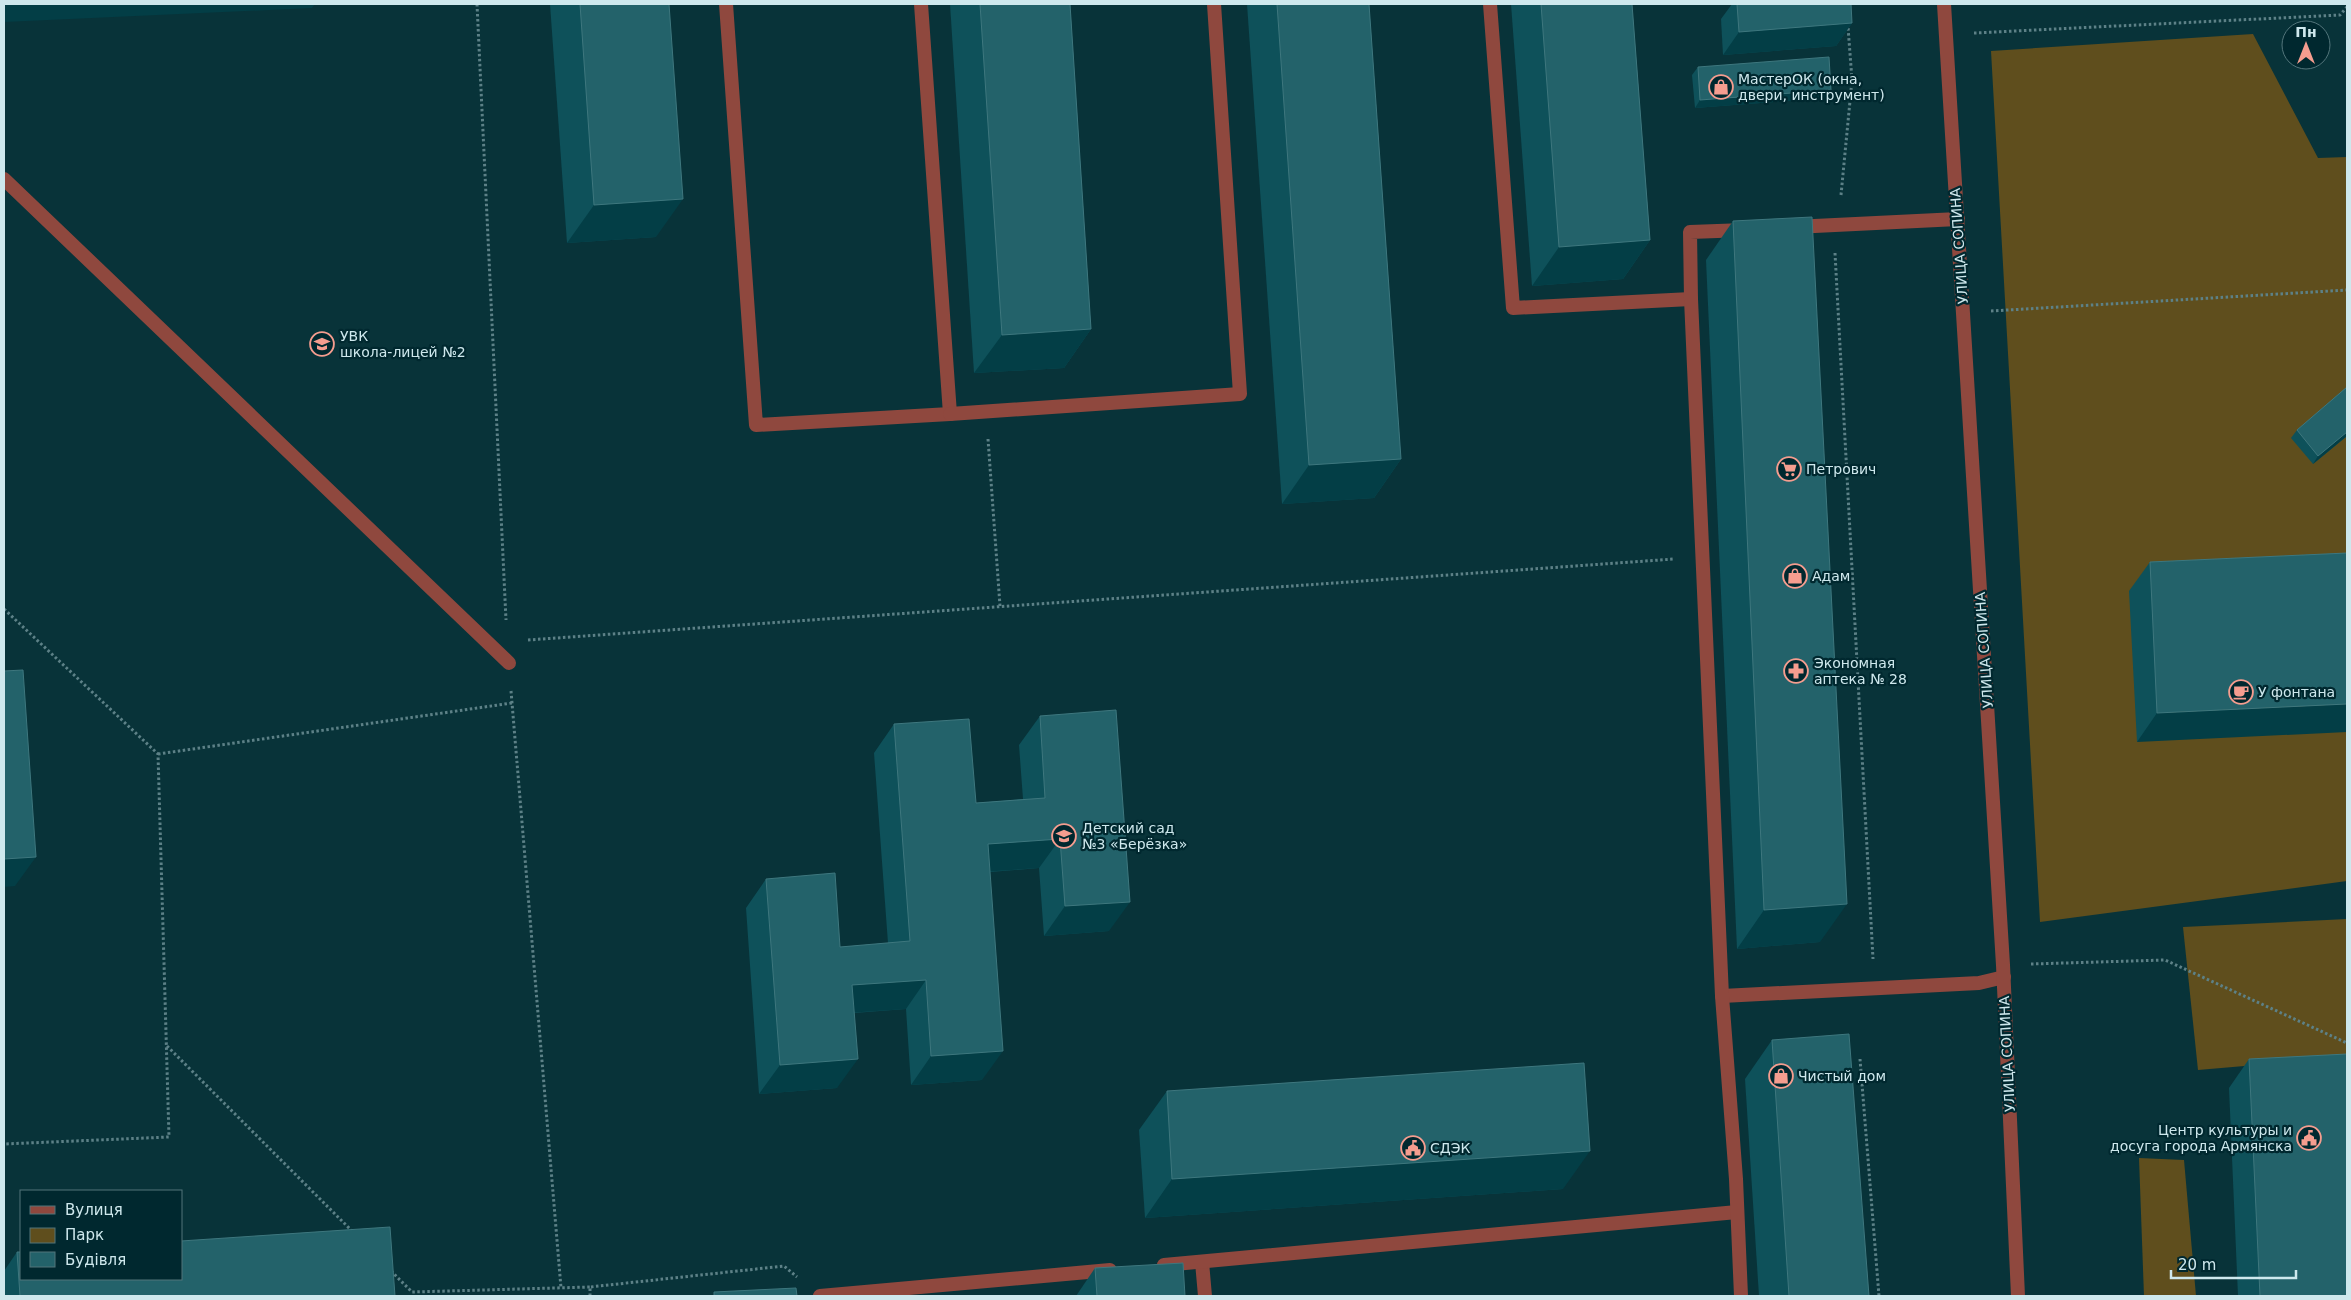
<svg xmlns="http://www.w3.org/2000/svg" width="2351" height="1300" viewBox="0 0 2351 1300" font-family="'DejaVu Sans',sans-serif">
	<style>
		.green { fill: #5f4e1d }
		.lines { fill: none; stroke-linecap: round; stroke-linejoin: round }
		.path { stroke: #5d8187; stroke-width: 3; stroke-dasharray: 2.5 2.5; stroke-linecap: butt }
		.service { stroke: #8f483e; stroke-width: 14 }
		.minor { stroke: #8f483e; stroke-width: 14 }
		.wall { fill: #0e515a }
		.shaded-wall { fill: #033e46 }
		.building { fill: #23626a; stroke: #3e777e }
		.labels { text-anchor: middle; stroke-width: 4.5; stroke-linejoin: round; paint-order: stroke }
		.poi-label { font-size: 14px; fill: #cee8ed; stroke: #00282f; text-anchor: start }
		.street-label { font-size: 14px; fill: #cee8ed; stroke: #00282f }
	</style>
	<rect width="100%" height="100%" fill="#083339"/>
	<g class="green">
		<polygon points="2253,34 2318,158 2347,157 2347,881 2040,922 1991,51"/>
		<polygon points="2347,919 2347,1057 2198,1070 2183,927"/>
		<polygon points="2139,1158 2184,1160 2196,1296 2144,1296"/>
	</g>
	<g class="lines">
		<g class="path">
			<polyline points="477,4 506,620"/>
			<polyline points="1974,33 2340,15 2347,7"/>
			<polyline points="1841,195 1852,80 1848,27"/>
			<polyline points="1835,253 1873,959"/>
			<polyline points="1991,311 2347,290"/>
			<polyline points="988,439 1000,606"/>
			<polyline points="4,609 158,754 169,1137 4,1144"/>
			<polyline points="528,640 1674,559"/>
			<polyline points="511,691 561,1288"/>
			<polyline points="158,754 512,703"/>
			<polyline points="2031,964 2165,960 2347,1043"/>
			<polyline points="167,1046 352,1231"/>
			<polyline points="1860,1059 1879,1296"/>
			<polyline points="391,1271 412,1292 590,1287"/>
			<polyline points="590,1296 590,1287 784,1266 797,1277"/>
		</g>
		<g class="service">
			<polyline points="726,4 756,425 950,414 921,4"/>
			<polyline points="1490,4 1513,308 1691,299"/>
			<polyline points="4,179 509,663"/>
			<polyline points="1794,227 1958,219"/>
			<polyline points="950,414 1240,394 1214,4"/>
			<polyline points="1722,996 1979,983 2004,977"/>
			<polyline points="1202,1262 1205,1296"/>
			<polyline points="1164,1265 1737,1212"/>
			<polyline points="820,1296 1110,1270"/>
			<polyline points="1741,1296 1736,1179 1722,996 1691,299 1690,232 1745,230"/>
		</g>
		<polyline class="minor" points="1944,4 2003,965 2018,1296"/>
	</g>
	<g class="wall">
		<polygon points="550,4 669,4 656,237 567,243"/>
		<polygon points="950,4 1070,4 1091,329 1064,368 974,373"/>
		<polygon points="1247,4 1369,4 1401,459 1374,498 1282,504"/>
		<polygon points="1511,4 1632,4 1650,240 1623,279 1532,286"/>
		<polygon points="1732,4 1851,4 1852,23 1836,46 1723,55 1721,19"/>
		<polygon points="1698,67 1831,90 1826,98 1695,108 1692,75"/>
		<polygon points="1733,221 1820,942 1737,949 1706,260"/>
		<polygon points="2347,387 2347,436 2313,464 2291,438 2297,430"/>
		<polygon points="2347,553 2137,742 2129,591 2150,562"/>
		<polygon points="1040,716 1109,931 1044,936 1039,868 990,872 982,1080 911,1085 906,1009 854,1013 837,1088 759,1094 746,908 766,879 840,947 888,943 874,753 894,724 976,803 1023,799 1019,745"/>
		<polygon points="1772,1040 1869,1296 1759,1296 1745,1079"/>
		<polygon points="2249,1059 2347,1296 2238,1296 2229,1088"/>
		<polygon points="1167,1091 1563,1189 1145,1218 1139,1130"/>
		<polygon points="17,1252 395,1296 4,1296 4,1271"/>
		<polygon points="1095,1268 1185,1296 1076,1296"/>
	</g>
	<g class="shaded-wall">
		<polygon points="4,4 315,4 312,8 4,22"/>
		<polygon points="1852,23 1836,46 1723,55 1739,32"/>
		<polygon points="1831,90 1826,98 1695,108 1700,100"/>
		<polygon points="683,199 656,237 567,243 594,205"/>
		<polygon points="1650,240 1623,279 1532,286 1559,247"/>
		<polygon points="1091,329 1064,368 974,373 1002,335"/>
		<polygon points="2347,432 2347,436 2313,464 2318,456"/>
		<polygon points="1401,459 1374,498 1282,504 1309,465"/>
		<polygon points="2347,704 2347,732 2137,742 2157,713"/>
		<polygon points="1060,839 1039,868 967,873 988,844"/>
		<polygon points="36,857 15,886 4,887 4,859"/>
		<polygon points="1130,902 1109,931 1044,936 1065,906"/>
		<polygon points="1847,904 1820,942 1737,949 1764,910"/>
		<polygon points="926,980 906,1009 832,1014 852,985"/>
		<polygon points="1003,1051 982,1080 911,1085 931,1056"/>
		<polygon points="858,1059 837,1088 759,1094 780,1065"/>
		<polygon points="1590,1151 1563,1189 1145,1218 1172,1179"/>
	</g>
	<g class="building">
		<polygon points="580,4 669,4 683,199 594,205"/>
		<polygon points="980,4 1070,4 1091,329 1002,335"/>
		<polygon points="1277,4 1369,4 1401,459 1309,465"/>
		<polygon points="1541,4 1632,4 1650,240 1559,247"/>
		<polygon points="1737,4 1851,4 1852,23 1739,32"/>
		<polygon points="1829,57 1831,90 1700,100 1698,67"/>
		<polygon points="1812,217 1847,904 1764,910 1733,221"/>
		<polygon points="2347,387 2347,432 2318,456 2297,430"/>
		<polygon points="2347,553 2347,704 2157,713 2150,562"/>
		<polygon points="23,670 36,857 4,859 4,671"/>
		<polygon points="1116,710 1130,902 1065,906 1060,839 988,844 1003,1051 931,1056 926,980 852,985 858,1059 780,1065 766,879 835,873 840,947 910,941 894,724 969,719 976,803 1045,798 1040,716"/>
		<polygon points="1849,1034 1869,1296 1789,1296 1772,1040"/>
		<polygon points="2347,1054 2347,1296 2260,1296 2249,1059"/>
		<polygon points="1584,1063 1590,1151 1172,1179 1167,1091"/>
		<polygon points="390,1227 395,1296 20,1296 17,1252 21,1252 21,1279 181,1279 181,1241"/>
		<polygon points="1183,1263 1185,1296 1097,1296 1095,1268"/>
		<polygon points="796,1288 797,1296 714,1296 714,1292"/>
	</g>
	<defs>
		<g id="shop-ring" transform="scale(1.25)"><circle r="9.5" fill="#00282f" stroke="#f59d8f" stroke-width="1.5"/><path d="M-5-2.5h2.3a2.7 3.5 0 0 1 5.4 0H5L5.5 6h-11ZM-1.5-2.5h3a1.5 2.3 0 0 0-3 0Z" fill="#f59d8f"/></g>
		<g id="school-ring" transform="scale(1.25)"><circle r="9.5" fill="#00282f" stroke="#f59d8f" stroke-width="1.5"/><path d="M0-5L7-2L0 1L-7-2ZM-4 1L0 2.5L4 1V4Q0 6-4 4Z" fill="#f59d8f"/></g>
		<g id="supermarket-ring" transform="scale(1.25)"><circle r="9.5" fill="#00282f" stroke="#f59d8f" stroke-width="1.5"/><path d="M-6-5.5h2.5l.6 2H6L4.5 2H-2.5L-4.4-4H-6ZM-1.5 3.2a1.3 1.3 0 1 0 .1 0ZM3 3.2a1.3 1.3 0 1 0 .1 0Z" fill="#f59d8f"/></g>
		<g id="pharmacy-ring" transform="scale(1.25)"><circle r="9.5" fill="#00282f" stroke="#f59d8f" stroke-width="1.5"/><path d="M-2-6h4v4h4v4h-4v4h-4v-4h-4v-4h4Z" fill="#f59d8f"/></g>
		<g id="cafe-ring" transform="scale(1.25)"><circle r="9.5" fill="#00282f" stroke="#f59d8f" stroke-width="1.5"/><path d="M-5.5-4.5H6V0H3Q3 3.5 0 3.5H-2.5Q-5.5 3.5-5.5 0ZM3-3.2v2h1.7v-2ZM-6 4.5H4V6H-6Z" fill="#f59d8f"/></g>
		<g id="civic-ring" transform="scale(1.25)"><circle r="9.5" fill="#00282f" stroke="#f59d8f" stroke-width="1.5"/><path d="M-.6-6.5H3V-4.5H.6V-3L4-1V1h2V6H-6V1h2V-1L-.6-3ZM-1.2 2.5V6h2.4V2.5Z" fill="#f59d8f"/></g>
	</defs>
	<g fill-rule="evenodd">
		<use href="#shop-ring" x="1721" y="87"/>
		<use href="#school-ring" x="322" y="344"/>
		<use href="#supermarket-ring" x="1789" y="469"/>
		<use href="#shop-ring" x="1795" y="576"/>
		<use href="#pharmacy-ring" x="1796" y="671"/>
		<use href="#cafe-ring" x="2241" y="692"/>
		<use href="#school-ring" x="1064" y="836"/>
		<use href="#shop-ring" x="1781" y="1076"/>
		<use href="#civic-ring" x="2309" y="1138"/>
		<use href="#civic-ring" x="1413" y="1148"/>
	</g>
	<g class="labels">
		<g class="poi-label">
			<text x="1738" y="84">МастерОК (окна,<tspan x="1738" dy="16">двери, инструмент)</tspan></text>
			<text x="340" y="341">УВК<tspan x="340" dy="16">школа-лицей №2</tspan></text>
			<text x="1806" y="474">Петрович</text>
			<text x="1812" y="581">Адам</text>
			<text x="1814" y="668">Экономная<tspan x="1814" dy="16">аптека № 28</tspan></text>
			<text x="2258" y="697">У фонтана</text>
			<text x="1082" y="833">Детский сад<tspan x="1082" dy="16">№3 «Берёзка»</tspan></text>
			<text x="1798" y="1081">Чистый дом</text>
			<text x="2292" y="1135" text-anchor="end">Центр культуры и<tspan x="2292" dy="16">досуга города Армянска</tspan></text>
			<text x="1430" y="1153">СДЭК</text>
		</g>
		<g class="street-label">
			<text transform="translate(1959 246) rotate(-94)" y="5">УЛИЦА СОПИНА</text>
			<text transform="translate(1984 650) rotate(-94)" y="5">УЛИЦА СОПИНА</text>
			<text transform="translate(2007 1054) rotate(-93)" y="5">УЛИЦА СОПИНА</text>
		</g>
	</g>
	<rect width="2351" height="1300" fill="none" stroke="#cee8ed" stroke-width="10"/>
	<rect x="20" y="1190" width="162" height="90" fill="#00282f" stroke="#52757b"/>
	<rect x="30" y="1206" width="25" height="8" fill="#8f483e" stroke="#52757b"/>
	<text x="65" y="1215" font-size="15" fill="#cee8ed">Вулиця</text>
	<rect x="30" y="1228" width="25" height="15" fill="#5f4e1d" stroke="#52757b"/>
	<text x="65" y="1240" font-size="15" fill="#cee8ed">Парк</text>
	<rect x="30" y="1252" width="25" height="15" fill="#23626a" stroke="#52757b"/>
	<text x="65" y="1265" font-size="15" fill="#cee8ed">Будівля</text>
	<g transform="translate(2306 45)"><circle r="24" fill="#00282f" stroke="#52757b"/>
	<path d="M0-4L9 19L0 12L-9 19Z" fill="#f59d8f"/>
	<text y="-8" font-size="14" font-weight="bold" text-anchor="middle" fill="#cee8ed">Пн</text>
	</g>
	<path d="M2171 1270v8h125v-8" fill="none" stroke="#cee8ed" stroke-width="2.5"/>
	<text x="2178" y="1270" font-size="15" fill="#cee8ed" stroke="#00282f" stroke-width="4" paint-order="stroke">20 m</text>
</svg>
